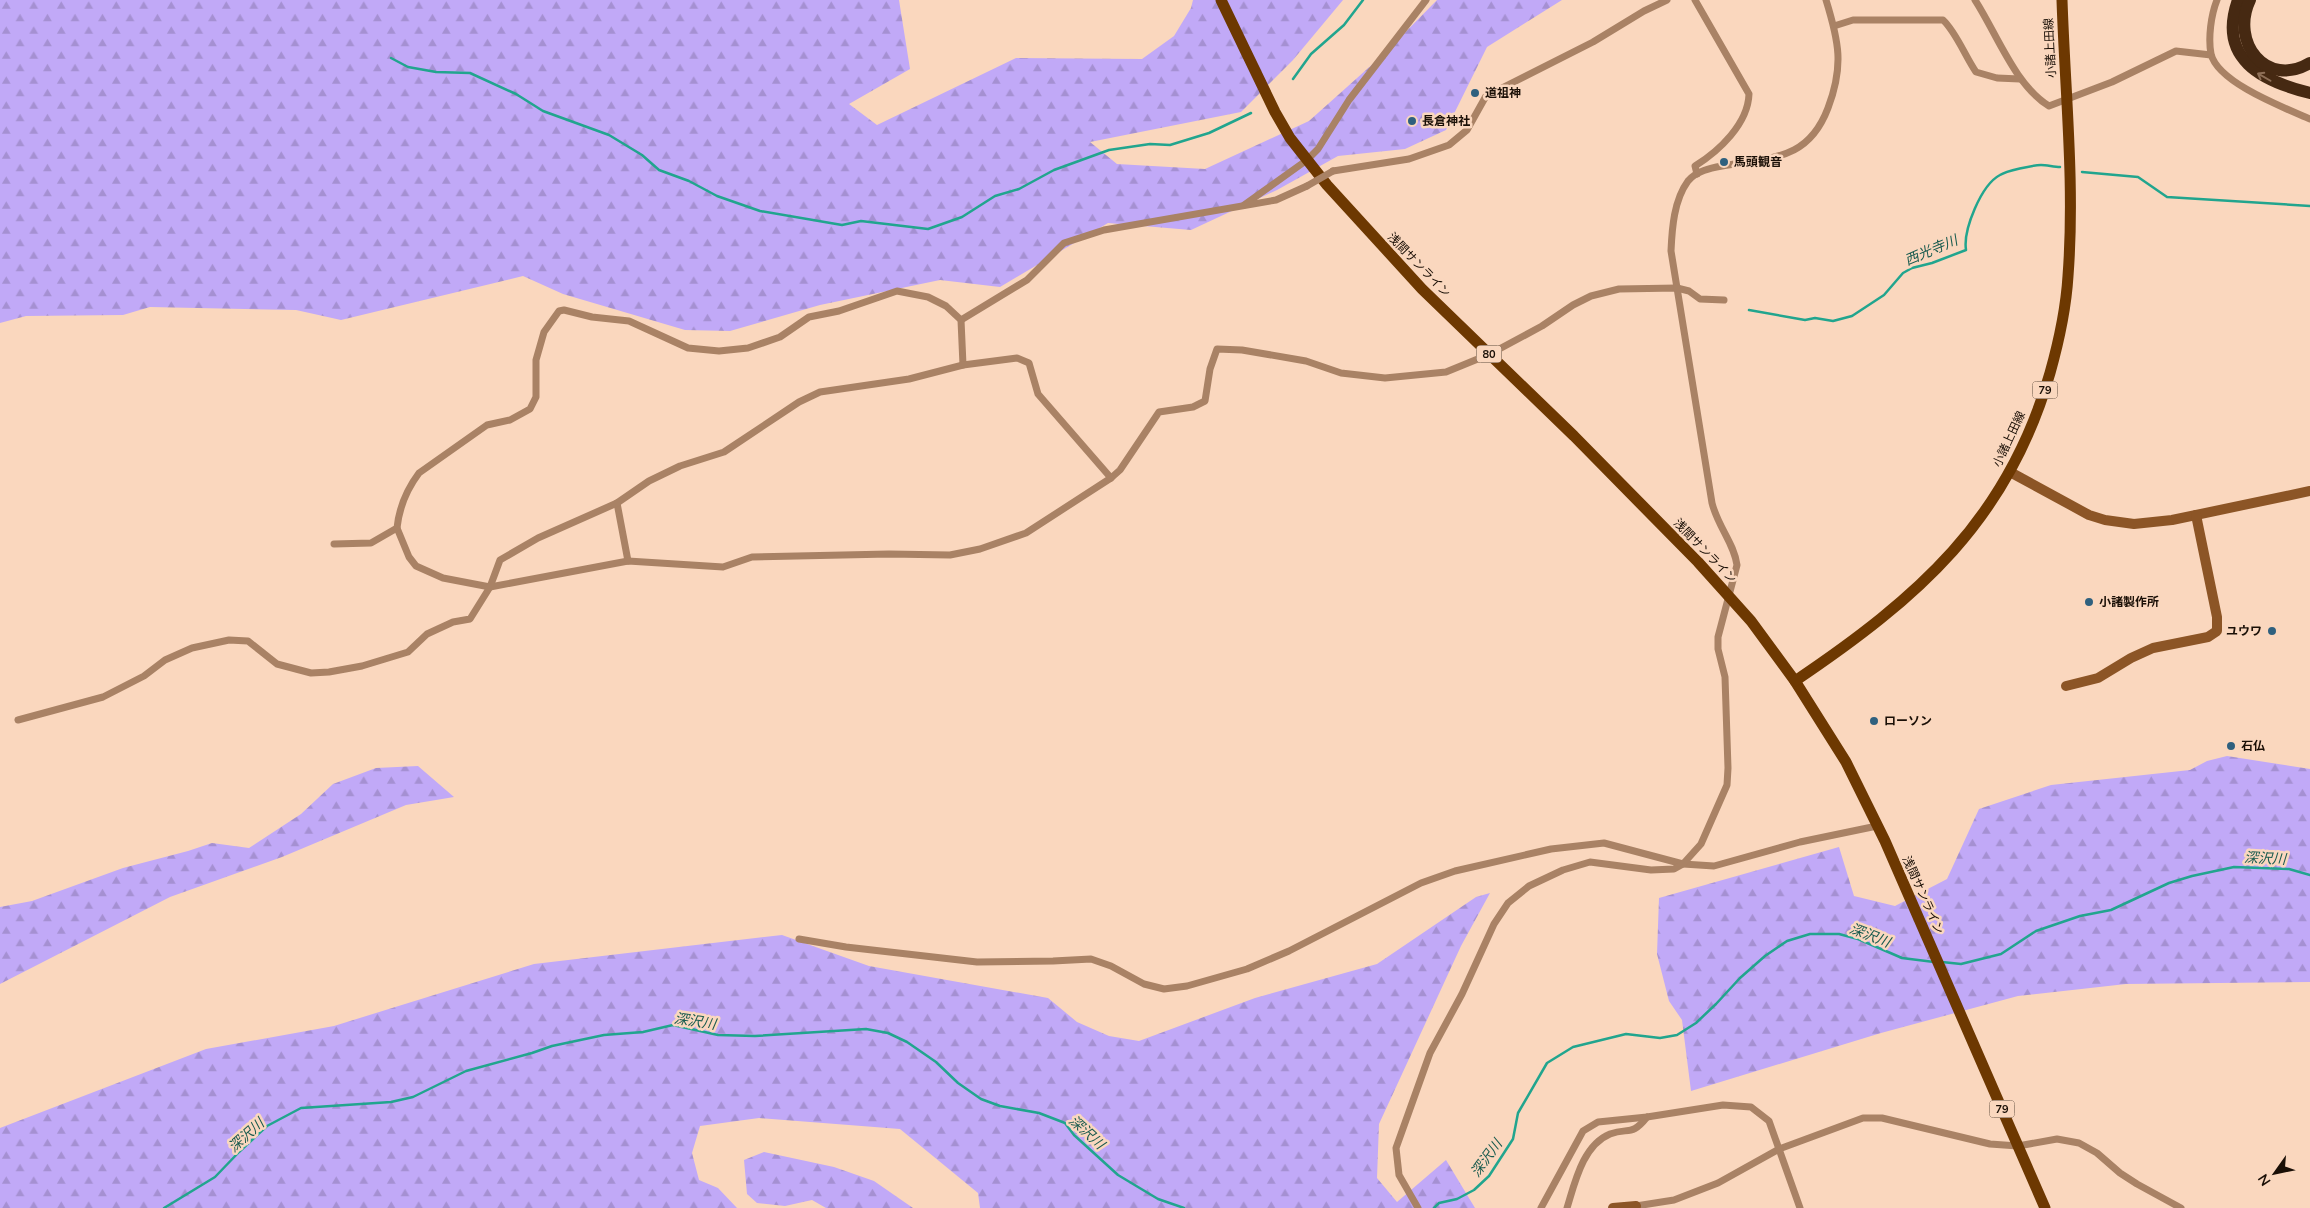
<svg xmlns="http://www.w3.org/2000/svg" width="2310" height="1208" viewBox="0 0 2310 1208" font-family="Mulish,'Noto Sans JP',sans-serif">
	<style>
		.forest { fill: url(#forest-firs) }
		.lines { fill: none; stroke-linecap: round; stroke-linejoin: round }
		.stream { stroke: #21a58e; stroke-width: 2.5 }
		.street { stroke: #a98265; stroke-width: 7 }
		.secondary { stroke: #8c5526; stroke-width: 10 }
		.primary { stroke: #6d3801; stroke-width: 11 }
		.highway { stroke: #462912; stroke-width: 12 }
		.street-bridge { stroke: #a98265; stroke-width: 7 }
		.oneway { stroke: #8e6f57 }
		.poi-dot { fill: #2f607e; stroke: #fad7be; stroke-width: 2 }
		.labels { text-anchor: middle; stroke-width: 5; stroke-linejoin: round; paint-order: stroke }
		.shield { fill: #fad7be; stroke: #5d4b3d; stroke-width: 1 }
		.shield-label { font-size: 11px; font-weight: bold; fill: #1a0f06 }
		.street-label { font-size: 12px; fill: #1a0f06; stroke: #fad7be }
		.poi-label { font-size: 12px; font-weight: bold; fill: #1a0f06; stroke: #fad7be; text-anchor: start }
		.water-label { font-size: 14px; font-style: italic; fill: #185a4e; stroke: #fad7be }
	</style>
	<defs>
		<pattern id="forest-firs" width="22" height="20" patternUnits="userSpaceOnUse" patternTransform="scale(1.25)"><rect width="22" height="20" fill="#c1a9f7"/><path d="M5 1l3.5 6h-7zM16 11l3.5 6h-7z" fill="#a590d2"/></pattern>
	</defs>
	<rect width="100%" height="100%" fill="#fad7be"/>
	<g class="forest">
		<polygon points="0,0 899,0 910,69 849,104 877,125 1016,58 1142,59 1174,36 1191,8 1193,0 1343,0 1293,60 1241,112 1090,142 1117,164 1205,169 1309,121 1385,53 1437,0 1562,0 1487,47 1446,130 1405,149 1338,156 1277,190 1191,230 1108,223 1000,287 940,280 820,305 730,331 685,330 563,294 523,276 341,320 296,310 150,307 123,315 26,316 0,323"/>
		<polygon points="2227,756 2310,769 2310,982 2126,984 2018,996 1881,1033 1691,1091 1682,1020 1669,1001 1657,954 1659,898 1839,847 1854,896 1895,906 1947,879 1979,809 2051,785 2190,770 2207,761"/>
		<polygon points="418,766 454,797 406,805 282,857 170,897 0,984 0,907 32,901 123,868 188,851 212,843 249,848 301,814 333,784 376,768"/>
		<polygon points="1490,893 1461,946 1379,1124 1377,1178 1397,1202 1446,1160 1475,1208 980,1208 978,1193 900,1129 759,1118 700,1126 692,1153 699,1180 718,1188 737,1208 0,1208 0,1128 206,1049 334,1026 534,964 782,935 869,966 1048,998 1077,1022 1109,1036 1139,1041 1255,998 1377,964 1476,897"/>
		<polygon points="764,1152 834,1167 874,1181 913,1208 826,1208 812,1200 785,1206 757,1203 747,1194 744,1160"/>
	</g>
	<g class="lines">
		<g class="stream">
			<polyline points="391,58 408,67 436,72 470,73 516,94 543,111 609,135 642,155 659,170 689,181 717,196 760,211 842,225 861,221 928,229 962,217 995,196 1019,189 1054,170 1109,150 1150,144 1170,145 1209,133 1251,113"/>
			<polyline points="1293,79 1311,54 1344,25 1363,0"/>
			<polyline points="2082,172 2138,177 2167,197 2310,206"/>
			<path d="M 1749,310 L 1805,320 L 1815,318 L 1833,321 L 1852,316 L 1884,295 L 1903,273 L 1912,268 L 1932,263 L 1966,250 C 1963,230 1981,185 2000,175 C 2006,171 2033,165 2041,165 C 2047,165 2054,167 2060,167"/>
			<polyline points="1942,962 1961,964 2001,954 2036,931 2080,916 2111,910 2169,883 2192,876 2234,867 2289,869 2310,875"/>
			<polyline points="164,1208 215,1177 239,1152 267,1126 301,1108 391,1102 413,1097 466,1071 532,1053 552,1046 604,1035 643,1032 673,1025 718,1035 755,1036 866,1029 888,1033 907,1042 936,1062 958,1083 981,1099 1000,1106 1039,1113 1065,1123 1074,1135 1118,1175 1158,1199 1184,1208"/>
			<polyline points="1434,1208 1439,1203 1457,1199 1474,1190 1489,1176 1513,1139 1518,1113 1547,1063 1573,1047 1626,1034 1660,1038 1677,1035 1696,1023 1716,1004 1740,978 1765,956 1787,941 1810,934 1839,934 1858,939 1902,958 1934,962"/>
		</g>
		<g class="street">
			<path d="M 1695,0 L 1749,94 C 1748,124 1719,151 1695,166 L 1697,174"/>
			<path d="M 1975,0 C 1997,34 2015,85 2049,106 L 2112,82 L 2176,51 L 2211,55"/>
			<path d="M 2217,0 C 2211,15 2208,38 2211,54 C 2218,83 2285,108 2310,119"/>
			<path d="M 1834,26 L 1853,20 L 1943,20 C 1956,32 1965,56 1976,72 L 1997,78 L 2020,79"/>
			<polyline points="1333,171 1409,159 1449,145 1467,130 1486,96 1593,42 1644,11 1667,0"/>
			<polyline points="1244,205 1307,160 1318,149 1349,100 1426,0"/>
			<polyline points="961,320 1027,280 1064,243 1104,230 1276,200 1307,186"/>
			<polyline points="617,503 628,561"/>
			<polyline points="397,528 409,557 416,566 443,578 490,587 628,561 723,567 752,557 889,554 950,555 980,549 1026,533 1111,478 1120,470 1159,412 1193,407 1205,401 1210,369 1217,349 1242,350 1306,361 1341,373 1385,378 1446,372 1490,354 1542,326 1573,305 1591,296 1619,289 1677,288 1689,291 1700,299 1724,300"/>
			<path d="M 334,544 L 371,543 L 397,528 C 399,509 407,489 419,473 L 487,425 L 510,420 L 530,409 L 536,397 L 536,360 L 544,332 L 559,311 L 564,310 L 592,317 L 629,321 L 688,348 L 719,351 L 748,348 L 780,337 L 809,317 L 839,311 L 897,291 L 928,297 L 946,306 L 961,320 L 963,365"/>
			<polyline points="18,720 103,697 144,676 165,660 192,648 229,640 248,641 277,664 311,673 329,672 362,666 408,652 427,634 453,622 470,619 490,587 500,560 538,538 617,503 649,481 680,466 724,452 799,402 820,392 909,379 963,365 1017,358 1029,363 1038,394 1111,478"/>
			<polyline points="799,939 846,947 977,962 1053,961 1091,959 1111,966 1144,984 1164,989 1187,986 1247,969 1289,951 1421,883 1455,871 1551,849 1604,843 1683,864 1714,866 1800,842 1877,826"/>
			<polyline points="1636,1206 1674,1200 1718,1183 1779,1149 1863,1118 1882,1118 1990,1144 2018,1146 2057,1139 2079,1143 2097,1153 2120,1173 2137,1184 2181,1208"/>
			<path d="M 1418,1208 L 1399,1175 L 1396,1148 L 1430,1053 L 1462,994 L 1494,924 L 1508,903 L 1529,886 L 1563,870 L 1590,862 L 1651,870 L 1674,869 L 1683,864 L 1701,844 L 1727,785 L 1728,768 L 1725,677 L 1718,649 L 1718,637 L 1737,565 C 1734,543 1718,527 1712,503 L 1671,251 C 1672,228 1674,200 1688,181 C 1696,171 1711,168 1722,166 C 1771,157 1808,161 1828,108 C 1844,66 1839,42 1826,0"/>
			<polyline points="1541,1208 1583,1131 1598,1122 1647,1117 1723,1105 1751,1107 1769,1121 1800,1208"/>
			<path d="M 1567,1208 C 1575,1182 1583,1145 1610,1134 C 1629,1127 1631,1137 1647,1117"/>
		</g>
		<g class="secondary">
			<polyline points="2010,472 2089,515 2105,520 2134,524 2172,520 2310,491"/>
			<polyline points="2066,686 2098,678 2131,658 2153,648 2208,637 2217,631 2217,617 2196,515"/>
			<polyline points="1613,1208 1636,1206"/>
		</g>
		<g class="primary">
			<polyline points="1221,0 1275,112 1290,138 1327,185 1422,289 1574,436 1698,562 1751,621 1795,681 1846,762 1885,841 2045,1208"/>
			<path d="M 1795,681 C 1918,598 2008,520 2050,373 C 2059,341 2066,309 2068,276 C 2075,184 2065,92 2062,0"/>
		</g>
		<g class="highway">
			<path d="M 2238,0 C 2217,59 2262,81 2310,93"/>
			<path d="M 2250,0 C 2230,42 2266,89 2310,63"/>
		</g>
		<polyline class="street-bridge" points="1307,186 1333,171"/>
	</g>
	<defs><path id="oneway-shaft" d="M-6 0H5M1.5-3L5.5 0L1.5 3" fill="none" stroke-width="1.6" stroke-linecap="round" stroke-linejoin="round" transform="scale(1.25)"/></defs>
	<use class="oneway" href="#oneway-shaft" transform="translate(2264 77) rotate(-150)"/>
	<g class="poi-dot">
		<circle cx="1475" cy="93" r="5"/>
		<circle cx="1412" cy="121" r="5"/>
		<circle cx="1724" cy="162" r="5"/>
		<circle cx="2089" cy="602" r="5"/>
		<circle cx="2272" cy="631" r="5"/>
		<circle cx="1874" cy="721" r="5"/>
		<circle cx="2231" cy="746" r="5"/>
	</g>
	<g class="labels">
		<g class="shield">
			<rect x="1476.5" y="345.5" width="25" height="17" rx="4"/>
			<rect x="2032.5" y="381.5" width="25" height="17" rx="4"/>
			<rect x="1989.5" y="1100.5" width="25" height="17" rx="4"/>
		</g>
		<g class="shield-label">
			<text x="1489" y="358">80</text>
			<text x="2045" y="394">79</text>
			<text x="2002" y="1113">79</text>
		</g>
		<g class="street-label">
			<text transform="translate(2050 48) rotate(-93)" y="4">小諸上田線</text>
			<text transform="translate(1419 265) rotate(46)" y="4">浅間サンライン</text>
			<text transform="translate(2009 439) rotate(-65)" y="4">小諸上田線</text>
			<text transform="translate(1705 551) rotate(46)" y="4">浅間サンライン</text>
			<text transform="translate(1923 895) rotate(66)" y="4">浅間サンライン</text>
		</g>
		<g class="poi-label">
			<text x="1485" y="97">道祖神</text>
			<text x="1422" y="125">長倉神社</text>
			<text x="1734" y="166">馬頭観音</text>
			<text x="2099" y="606">小諸製作所</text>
			<text x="2262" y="635" text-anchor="end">ユウワ</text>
			<text x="1884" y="725">ローソン</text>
			<text x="2241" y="750">石仏</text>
		</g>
		<g class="water-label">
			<text transform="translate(1931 250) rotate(-23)" y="5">西光寺川</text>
			<text transform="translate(2265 858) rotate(3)" y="5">深沢川</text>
			<text transform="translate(1870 935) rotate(21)" y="5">深沢川</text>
			<text transform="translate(695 1021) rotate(9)" y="5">深沢川</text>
			<text transform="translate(1087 1132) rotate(42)" y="5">深沢川</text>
			<text transform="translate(246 1135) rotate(-42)" y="5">深沢川</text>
			<text transform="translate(1486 1158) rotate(-54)" y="5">深沢川</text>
		</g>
	</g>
	<g transform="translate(2275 1173) rotate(237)" stroke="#fad7be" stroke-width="4" paint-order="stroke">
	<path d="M0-4L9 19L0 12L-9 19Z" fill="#1a0f06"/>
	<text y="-8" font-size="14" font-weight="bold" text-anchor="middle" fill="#1a0f06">N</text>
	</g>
</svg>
